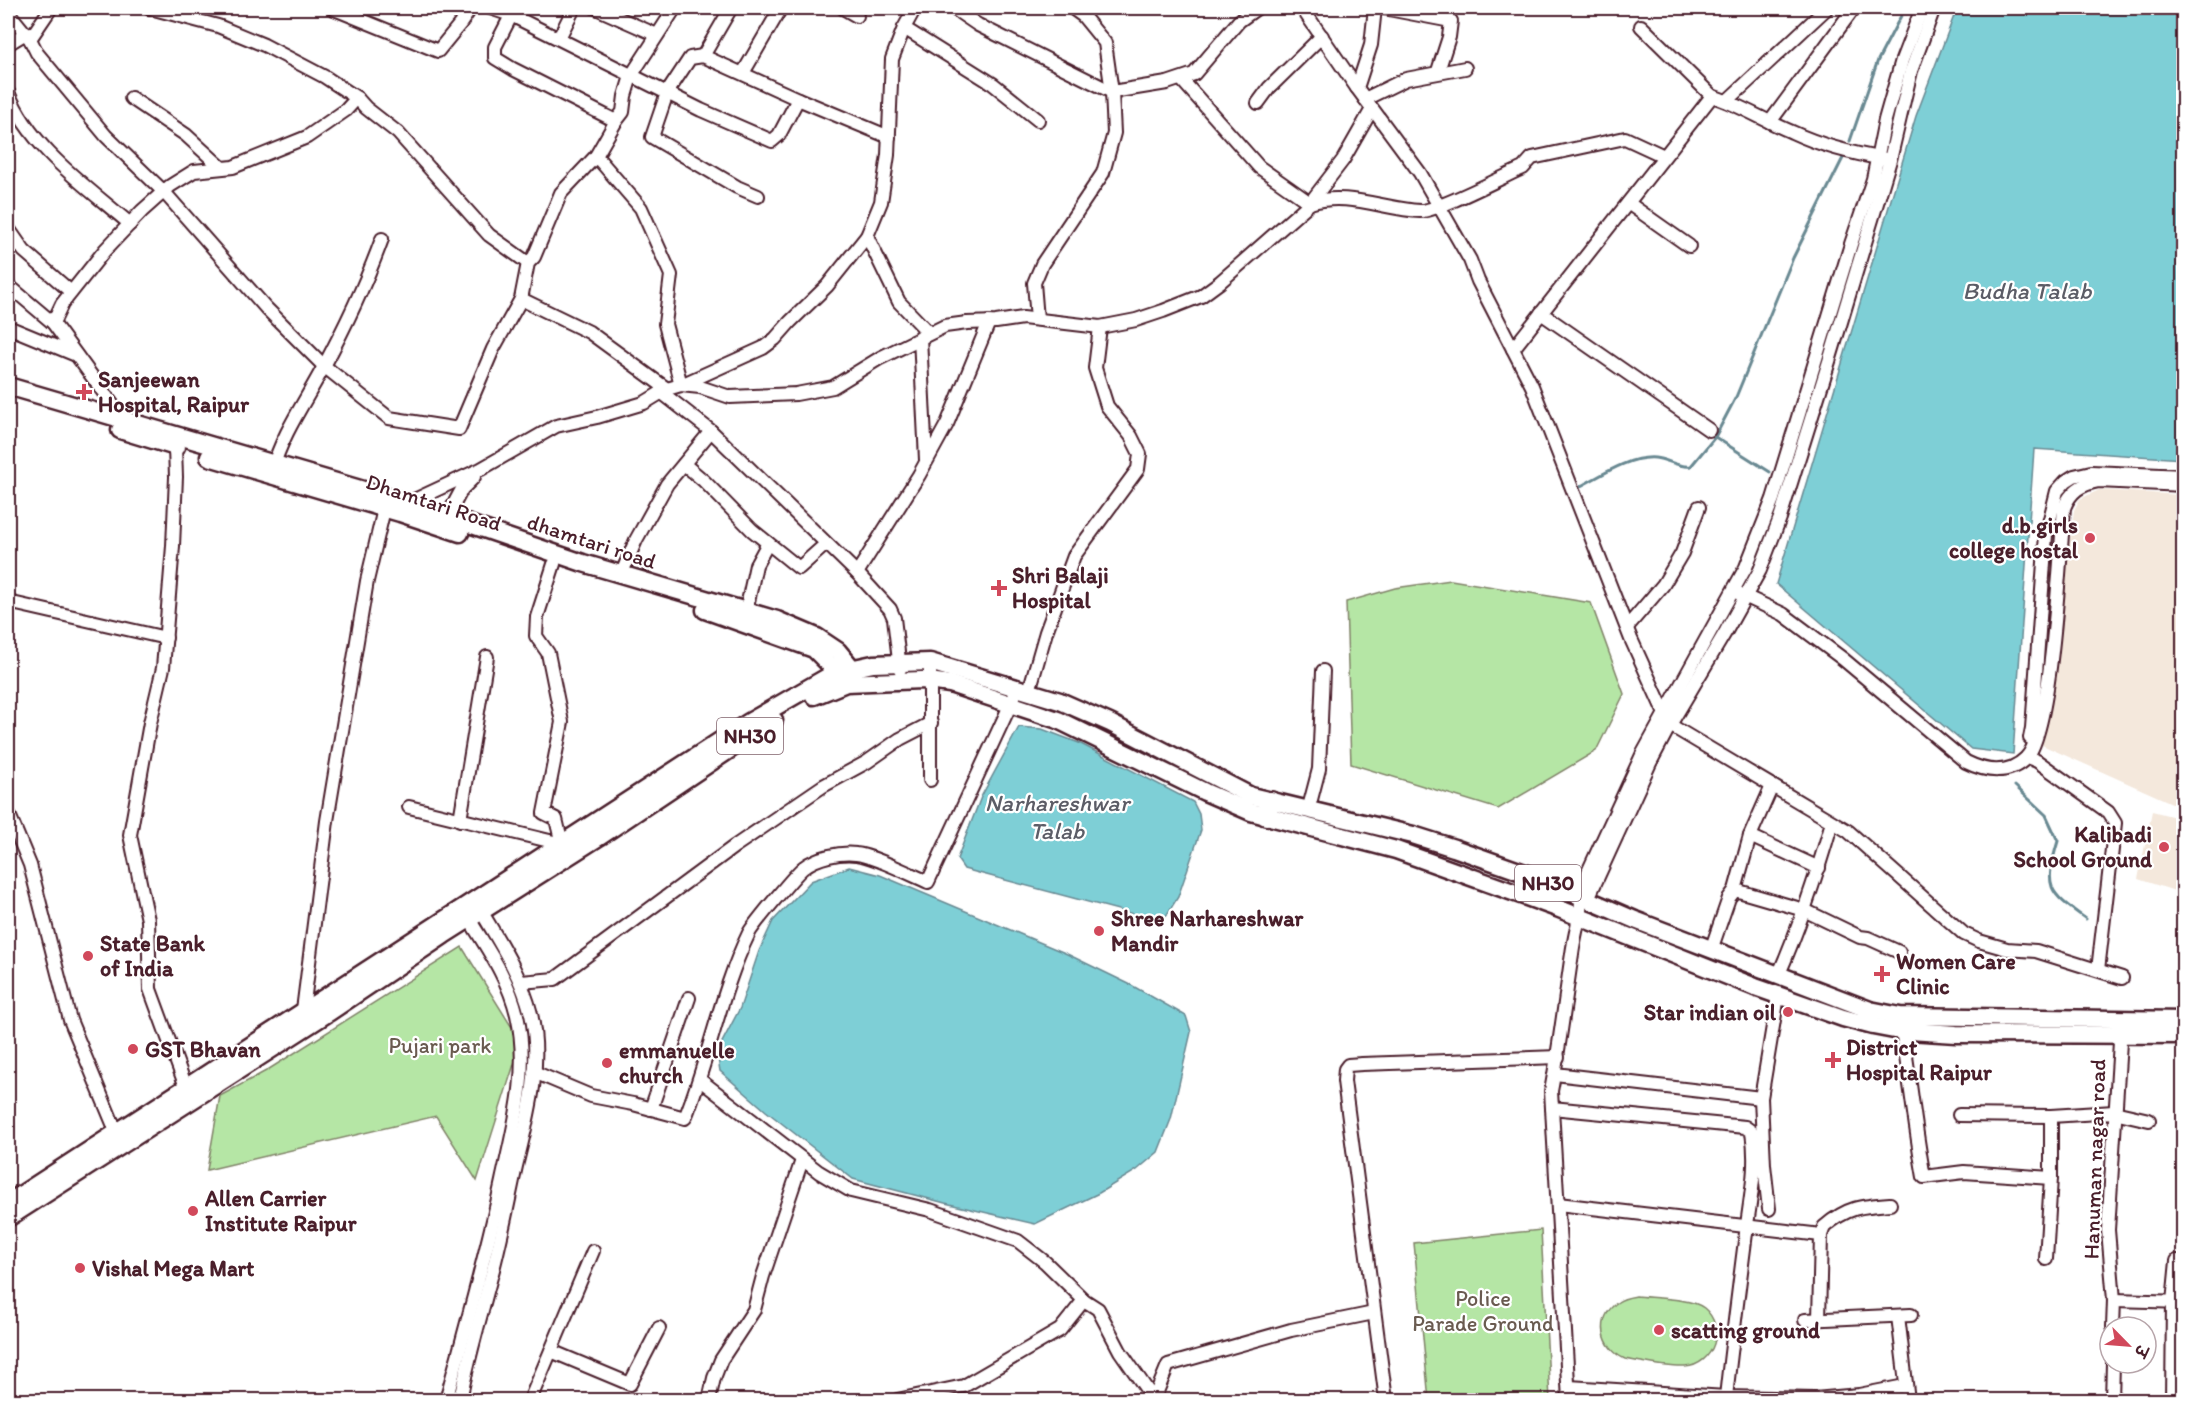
<svg xmlns="http://www.w3.org/2000/svg" width="2191" height="1408" viewBox="0 0 2191 1408" font-family="Itim,'Playpen Sans Deva',sans-serif">
	<style>
		.built { fill: #f4e8dc }
		.green { fill: #b5e6a5; stroke: #808268; stroke-width: 1.5 }
		.water { fill: #7ecfd6; stroke: #698992; stroke-width: 1.5 }
		.lines { fill: none; stroke-linecap: round; stroke-linejoin: round }
		.stream { stroke: #698992; stroke-width: 3 }
		.minor-casing { stroke: #4a1f2b; stroke-width: 16 }
		.major-casing { stroke: #4a1f2b; stroke-width: 21 }
		.highway-casing { stroke: #4a1f2b; stroke-width: 22 }
		.minor { stroke: #fff; stroke-width: 12 }
		.major { stroke: #fff; stroke-width: 16 }
		.highway { stroke: #fff; stroke-width: 18 }
		.poi-dot { fill: #d1495b; stroke: #fff; stroke-width: 2 }
		.labels { text-anchor: middle; stroke-width: 4.5; stroke-linejoin: round; paint-order: stroke }
		.shield { fill: #fff; stroke: #80626b; stroke-width: 1.5 }
		.shield-label { font-size: 21px; font-weight: bold; fill: #4a1f2b }
		.poi-label { font-size: 22px; font-weight: bold; fill: #4a1f2b; stroke: #fff; text-anchor: start }
		.street-label { font-size: 22px; fill: #4a1f2b; stroke: #fff }
		.park-label { font-size: 22px; fill: #6a5b50; stroke: #fff }
		.water-label { font-size: 24px; font-style: italic; fill: #5c5d67; stroke: #fff }
	</style>
	<rect width="100%" height="100%" fill="#fff"/>
	<filter id="ink" filterUnits="userSpaceOnUse"><feTurbulence type="fractalNoise" baseFrequency=".0167" numOctaves="2"/><feDisplacementMap in="SourceGraphic" scale="12" xChannelSelector="R" yChannelSelector="G"/><feConvolveMatrix kernelMatrix="1 2 1 2 8 2 1 2 1" color-interpolation-filters="sRGB"/></filter>
	<g filter="url(#ink)">
		<g class="built">
			<polygon points="2099,490 2183,495 2183,808 2042,745 2074,510 2080,499"/>
			<polygon points="2152,811 2183,819 2183,876 2179,876 2178,892 2138,879"/>
		</g>
		<g class="green">
			<polygon points="1451,580 1591,603 1624,694 1596,751 1498,809 1351,764 1346,602 1395,588"/>
			<polygon points="462,947 521,1042 477,1181 436,1116 207,1170 220,1096 266,1071"/>
			<polygon points="1541,1230 1550,1400 1429,1400 1414,1243"/>
			<path d="M 1636,1296 C 1652,1298 1692,1298 1704,1308 C 1727,1327 1714,1365 1685,1367 C 1668,1368 1643,1362 1625,1359 C 1602,1349 1594,1318 1618,1302 C 1623,1298 1630,1297 1636,1296 Z"/>
		</g>
		<g class="water">
			<polygon points="1957,8 2183,8 2183,459 2034,449 2013,754 1971,749 1776,584 1916,116"/>
			<polygon points="1019,727 1042,729 1079,743 1193,802 1199,814 1201,830 1178,897 1166,916 1152,919 964,869 957,859 981,797"/>
			<polygon points="849,867 880,875 1065,953 1131,985 1186,1016 1191,1032 1171,1119 1158,1152 1137,1170 1099,1193 1035,1224 945,1203 853,1179 766,1111 720,1071 717,1052 740,1008 759,951 773,921 811,881"/>
		</g>
		<g class="lines">
			<g class="stream">
				<polyline points="1850,141 1878,60 1905,8"/>
				<polyline points="1715,437 1770,472"/>
				<path d="M 1581,486 C 1602,475 1629,456 1655,458 C 1667,459 1679,468 1691,466 L 1715,437 L 1736,397 L 1793,258 L 1843,158"/>
				<path d="M 2015,786 L 2046,815 L 2058,841 C 2044,888 2047,891 2086,919"/>
			</g>
			<g class="minor-casing">
				<g id="minor">
					<polyline points="150,8 218,26 264,45 325,77 357,98 366,108 398,133 489,235 528,263"/>
					<polyline points="332,8 438,51 460,24 471,8"/>
					<polyline points="490,8 511,15 667,93 690,58 703,56 798,99 889,137"/>
					<polyline points="515,8 495,47 495,58 513,69 616,121"/>
					<polyline points="596,8 657,35"/>
					<polyline points="843,8 857,16"/>
					<polyline points="953,8 978,25 1112,92 1167,83 1194,74 1239,21 1257,8"/>
					<polyline points="1302,8 1357,88 1420,173 1470,260 1478,281 1532,386 1631,639 1670,725 1848,831 1964,934 1979,941 2007,949 2036,951 2122,978"/>
					<polyline points="1383,8 1451,21 1449,37 1438,71"/>
					<polyline points="8,12 30,39 37,53 106,136 164,192 266,308 324,366 389,418 459,429 493,349 521,299 528,263 534,257 561,193 596,156 641,208 671,275 665,324 681,385 763,348 775,339 790,322 827,286 867,236 881,202 888,155 892,59 904,28 915,8"/>
					<polyline points="1641,26 1712,96"/>
					<polyline points="904,28 993,84 1038,120"/>
					<polyline points="559,38 574,8"/>
					<polyline points="30,39 51,8"/>
					<polyline points="8,44 26,33"/>
					<polyline points="703,56 731,8"/>
					<polyline points="743,73 781,8"/>
					<polyline points="1181,79 1259,167 1310,203 1343,160 1372,109"/>
					<polyline points="1357,88 1371,45 1375,8"/>
					<path d="M 8,92 C 30,148 86,186 130,224"/>
					<polyline points="131,98 186,135 222,168"/>
					<polyline points="1365,99 1406,79 1465,68"/>
					<polyline points="1727,101 1827,8"/>
					<polyline points="1258,103 1269,88 1322,36"/>
					<polyline points="1770,122 1854,8"/>
					<polyline points="596,156 616,121 623,112 625,96 631,76 675,8"/>
					<polyline points="758,196 737,187 652,137 667,93 701,110 772,141 779,135 798,99"/>
					<polyline points="1628,203 1689,246"/>
					<polyline points="8,228 24,251 71,292"/>
					<polyline points="867,236 899,302 929,333"/>
					<polyline points="8,285 53,323 123,419 122,422"/>
					<polyline points="521,299 589,332 667,389"/>
					<polyline points="1541,313 1709,430"/>
					<polyline points="1037,319 1034,283 1042,264 1103,173 1114,133 1112,92 1105,43 1083,16 1072,8"/>
					<polyline points="53,323 62,304 105,250 142,211 170,186 194,171 233,167 307,137 346,110 357,98"/>
					<polyline points="8,327 76,355"/>
					<polyline points="920,337 926,460"/>
					<path d="M 1513,349 L 1712,96 C 1740,105 1765,121 1792,132 C 1822,146 1854,154 1885,159"/>
					<polyline points="661,392 711,431 857,573 890,609 894,618 900,669"/>
					<polyline points="175,447 176,477 173,546 163,668 150,723 130,835 148,920 150,989 186,1087"/>
					<polyline points="684,464 704,481 752,530 799,568 826,544"/>
					<path d="M 272,471 C 282,434 305,402 323,368 C 345,327 366,283 382,239"/>
					<path d="M 406,507 L 408,503 L 481,469 L 556,426 L 597,417 L 644,403 L 667,389 L 681,385 L 700,387 L 730,397 L 796,394 L 833,387 L 880,358 L 945,326 L 967,323 L 996,322 L 1023,318 L 1100,327 L 1136,320 L 1163,311 L 1201,296 L 1220,282 L 1310,203 C 1345,191 1384,209 1420,211 C 1436,212 1504,176 1523,168 L 1532,158 L 1625,138 L 1664,156"/>
					<polyline points="447,517 462,489 474,477"/>
					<polyline points="857,573 919,475 947,424 989,322"/>
					<polyline points="621,575 636,540 667,484 711,431"/>
					<path d="M 1738,593 L 1783,614 L 1843,659 L 1966,762 C 1986,772 2009,775 2026,758 C 2052,732 2060,552 2064,508 C 2070,492 2081,484 2098,481 L 2184,485"/>
					<polyline points="8,602 166,638"/>
					<polyline points="746,611 756,565 768,543"/>
					<polyline points="1627,627 1663,585 1682,553 1699,507"/>
					<polyline points="930,662 930,780"/>
					<polyline points="1029,691 1046,632 1074,556 1138,469 1140,454 1131,436 1107,406 1095,368 1100,327"/>
					<polyline points="2030,738 2032,728 2046,535 2057,491 2066,481 2074,476 2091,472 2184,476"/>
					<polyline points="2027,757 2037,761 2108,812 2115,823 2098,970"/>
					<polyline points="409,807 562,844 556,819 544,813 562,722 548,653 536,636 537,617 554,564"/>
					<polyline points="1308,811 1319,769 1323,671"/>
					<polyline points="8,812 30,865 70,1020 116,1131"/>
					<polyline points="460,820 487,657"/>
					<polyline points="1750,836 1819,868"/>
					<polyline points="1735,890 1804,910 1860,937 1868,938 1899,952"/>
					<polyline points="1583,898 1591,892 1650,763 1670,725 1726,631 1760,570 1780,518 1831,355 1890,160 1911,71 1934,8"/>
					<polyline points="1711,950 1729,898 1735,890 1750,836 1772,786"/>
					<path d="M 1778,976 C 1800,926 1817,874 1832,822"/>
					<polyline points="521,982 555,979 735,846 823,786 867,762 900,739 931,723"/>
					<polyline points="303,1010 327,821 367,581 384,509"/>
					<path d="M 1902,1030 C 1910,1079 1915,1128 1924,1177 L 1964,1172 L 2051,1178"/>
					<path d="M 534,1072 L 591,1096 L 633,1104 L 685,1118 C 709,1059 721,990 749,933 C 753,925 797,872 804,867 C 817,857 840,852 856,854 C 872,855 912,875 928,882 L 1014,697"/>
					<polyline points="1555,1074 1761,1098"/>
					<polyline points="700,1080 819,1172 851,1191 930,1210 1018,1241 1045,1262 1084,1300 1098,1309 1120,1351 1154,1400"/>
					<path d="M 1552,1108 L 1745,1127 L 1752,1132 C 1758,1168 1750,1198 1746,1233 C 1739,1287 1732,1342 1726,1397"/>
					<polyline points="651,1109 689,998"/>
					<polyline points="1959,1115 2051,1116 2114,1112 2149,1120"/>
					<polyline points="1558,1204 1821,1235"/>
					<polyline points="1769,1209 1764,1165 1761,1098 1778,996"/>
					<polyline points="2046,1259 2051,1178 2051,1116"/>
					<polyline points="2114,1300 2184,1302"/>
					<polyline points="1898,1316 1908,1400"/>
					<polyline points="1805,1320 1911,1315"/>
					<path d="M 1819,1320 L 1821,1235 L 1824,1227 C 1847,1207 1861,1206 1890,1204"/>
					<polyline points="2113,1327 2114,1300 2108,1230 2121,1026"/>
					<polyline points="551,1351 630,1384 659,1328"/>
					<polyline points="1569,1387 1726,1397 1815,1399 1859,1395 1905,1386"/>
					<polyline points="1154,1399 1168,1365 1291,1330 1374,1313"/>
					<path d="M 446,1400 C 466,1327 486,1255 502,1181 C 514,1125 530,1072 517,1015 C 508,977 486,947 466,914"/>
					<path d="M 460,1400 C 468,1359 480,1318 491,1277 C 501,1241 508,1203 516,1166 C 528,1117 543,1064 531,1014 C 521,974 498,940 477,904"/>
					<polyline points="530,1400 593,1251"/>
					<polyline points="709,1400 714,1378 721,1360 754,1310 763,1276 802,1160"/>
					<polyline points="897,1400 964,1386 1060,1330 1084,1300"/>
					<polyline points="1386,1400 1344,1081 1345,1069 1348,1065 1362,1064 1558,1057"/>
					<path d="M 1569,1400 L 1551,1091 C 1560,1045 1565,999 1572,954 C 1575,931 1583,908 1582,885 L 1642,755 L 1746,567 L 1773,499 L 1851,244 L 1873,179 L 1885,120 L 1902,60 L 1922,8"/>
					<polyline points="2112,1400 2113,1363"/>
					<polyline points="2172,1400 2173,1302 2177,1261"/>
				</g>
			</g>
			<g class="major-casing">
				<g id="major">
					<polyline points="8,386 408,503 583,563 777,620 817,637 838,651 852,668 855,678"/>
					<polyline points="120,430 176,447"/>
					<polyline points="209,457 400,513 460,533"/>
					<polyline points="705,610 814,649 830,665 836,672 838,682"/>
					<polyline points="814,696 846,683 922,680 950,684 1058,720 1205,792 1251,812 1396,850 1557,908 1755,987 1843,1018 1873,1026 1894,1030 1956,1034 2184,1035"/>
					<polyline points="8,1203 749,722 836,672 873,664 930,662 1060,701 1110,723 1251,796 1413,835 1454,848 1533,876 1635,920 1870,1010 1900,1016 2184,1020"/>
					<polyline points="8,1218 328,1013 444,935 599,837 774,720"/>
				</g>
			</g>
			<g class="highway-casing">
				<polyline id="highway" points="1266,816 1271,801"/>
			</g>
			<use href="#minor" class="minor"/>
			<use href="#major" class="major"/>
			<use href="#highway" class="highway"/>
		</g>
	</g>
	<g class="poi-dot">
		<path d="M81 383h6v6h6v6h-6v6h-6v-6h-6v-6h6z"/>
		<circle cx="2090" cy="538" r="6"/>
		<path d="M996 579h6v6h6v6h-6v6h-6v-6h-6v-6h6z"/>
		<circle cx="2164" cy="847" r="6"/>
		<circle cx="1099" cy="931" r="6"/>
		<circle cx="88" cy="956" r="6"/>
		<path d="M1879 965h6v6h6v6h-6v6h-6v-6h-6v-6h6z"/>
		<circle cx="1788" cy="1012" r="6"/>
		<circle cx="133" cy="1049" r="6"/>
		<path d="M1830 1051h6v6h6v6h-6v6h-6v-6h-6v-6h6z"/>
		<circle cx="607" cy="1063" r="6"/>
		<circle cx="193" cy="1211" r="6"/>
		<circle cx="80" cy="1268" r="6"/>
		<circle cx="1659" cy="1330" r="6"/>
	</g>
	<g class="labels">
		<g class="shield">
			<rect x="717" y="718" width="66" height="36" rx="4.5"/>
			<rect x="1515" y="865" width="66" height="36" rx="4.5"/>
		</g>
		<g class="shield-label">
			<text x="750" y="743">NH30</text>
			<text x="1548" y="890">NH30</text>
		</g>
		<g class="poi-label">
			<text x="98" y="387">Sanjeewan<tspan x="98" dy="25">Hospital, Raipur</tspan></text>
			<text x="2078" y="533" text-anchor="end">d.b.girls<tspan x="2078" dy="25">college hostal</tspan></text>
			<text x="1012" y="583">Shri Balaji<tspan x="1012" dy="25">Hospital</tspan></text>
			<text x="2152" y="842" text-anchor="end">Kalibadi<tspan x="2152" dy="25">School Ground</tspan></text>
			<text x="1111" y="926">Shree Narhareshwar<tspan x="1111" dy="25">Mandir</tspan></text>
			<text x="100" y="951">State Bank<tspan x="100" dy="25">of India</tspan></text>
			<text x="1896" y="969">Women Care<tspan x="1896" dy="25">Clinic</tspan></text>
			<text x="1776" y="1020" text-anchor="end">Star indian oil</text>
			<text x="1846" y="1055">District<tspan x="1846" dy="25">Hospital Raipur</tspan></text>
			<text x="145" y="1057">GST Bhavan</text>
			<text x="619" y="1058">emmanuelle<tspan x="619" dy="25">church</tspan></text>
			<text x="205" y="1206">Allen Carrier<tspan x="205" dy="25">Institute Raipur</tspan></text>
			<text x="92" y="1276">Vishal Mega Mart</text>
			<text x="1671" y="1338">scatting ground</text>
		</g>
		<g class="street-label">
			<text transform="translate(434 502) rotate(18)" y="8">Dhamtari Road</text>
			<text transform="translate(592 541) rotate(18)" y="8">dhamtari road</text>
			<text transform="translate(2094 1159) rotate(-88)" y="8">Hanuman nagar road</text>
		</g>
		<g class="park-label">
			<text x="440" y="1053">Pujari park</text>
			<text x="1483" y="1306">Police<tspan x="1483" dy="25">Parade Ground</tspan></text>
		</g>
		<g class="water-label">
			<text x="2027" y="299">Budha Talab</text>
			<text x="1057" y="811">Narhareshwar<tspan x="1057" dy="28">Talab</tspan></text>
		</g>
	</g>
	<rect width="2191" height="1408" fill="none" stroke="#fff" stroke-width="30"/>
	<rect x="15" y="15" width="2161" height="1378" fill="none" stroke="#4a1f2b" stroke-width="2" filter="url(#ink)"/>
	<g transform="translate(2128 1345) rotate(115)"><circle r="28" fill="#ffffff" stroke="#b7a5aa" stroke-width="1.5"/>
	<path d="M0-4.5L10 22L0 15L-10 22Z" fill="#d1495b"/>
	<text y="-9" font-size="16" font-weight="bold" text-anchor="middle" fill="#4a1f2b">उ</text>
	</g>
</svg>
